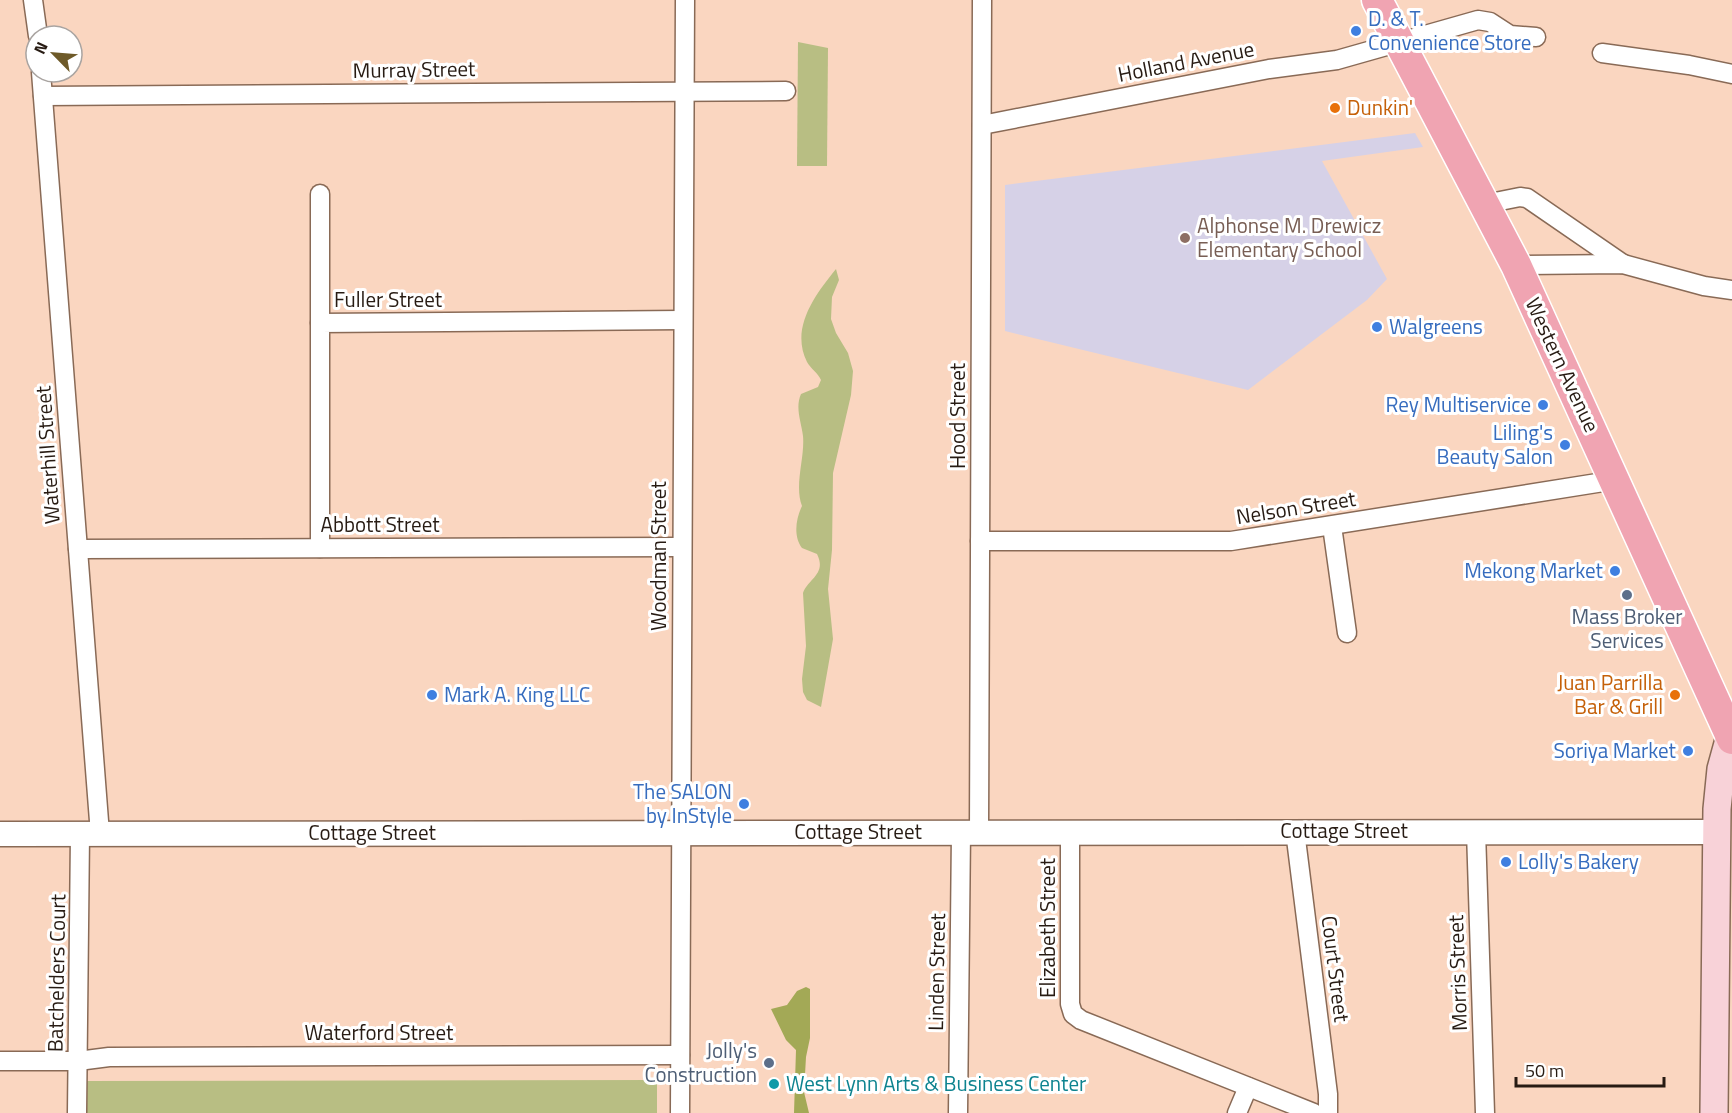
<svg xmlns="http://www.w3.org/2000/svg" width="1732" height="1113" viewBox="0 0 1732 1113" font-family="'Titillium Web',sans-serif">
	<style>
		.education { fill: #d6d1e7 }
		.green { fill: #b8be83 }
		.forest { fill: #a3a956 }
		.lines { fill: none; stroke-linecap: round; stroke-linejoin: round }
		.minor-casing { stroke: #896a56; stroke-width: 21 }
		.tertiary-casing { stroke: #896a56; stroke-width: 27 }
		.secondary-casing { stroke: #896a56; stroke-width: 30 }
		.primary-casing { stroke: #fff; stroke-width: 33 }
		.minor { stroke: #fff; stroke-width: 18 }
		.tertiary { stroke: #fff; stroke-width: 24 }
		.secondary { stroke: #f8d2d8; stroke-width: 27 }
		.primary { stroke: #f0a4b2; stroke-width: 30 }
		.shop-dot { fill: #3f7fe0; stroke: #fff; stroke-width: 2 }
		.food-dot { fill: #e8710a; stroke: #fff; stroke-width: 2 }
		.education-dot { fill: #8d6e63; stroke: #fff; stroke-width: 2 }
		.service-dot { fill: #5c6f8a; stroke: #fff; stroke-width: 2 }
		.culture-dot { fill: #0f9aa8; stroke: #fff; stroke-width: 2 }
		.labels { text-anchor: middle; stroke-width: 6; stroke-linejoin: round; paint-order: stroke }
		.shop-label { font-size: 21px; fill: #366cbe; stroke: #fff; text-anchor: end }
		.street-label { font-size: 21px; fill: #271b13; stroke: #fff }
		.food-label { font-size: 21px; fill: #c56008; stroke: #fff; text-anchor: start }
		.education-label { font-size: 21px; fill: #785e54; stroke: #fff; text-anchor: start }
		.service-label { font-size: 21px; fill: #4e5e75; stroke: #fff }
		.culture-label { font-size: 21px; fill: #0d838f; stroke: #fff; text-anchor: start }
	</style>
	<rect width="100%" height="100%" fill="#fad6c0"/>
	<polygon class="education" points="1415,133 1423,147 1322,161 1387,279 1367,300 1248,390 1005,331 1005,185"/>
	<g class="green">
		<polygon points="798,42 828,48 827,166 797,166"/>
		<path d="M 836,269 L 839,280 L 832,297 L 831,319 L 836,333 L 848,353 L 853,371 L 851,395 L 833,473 L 832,550 L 828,589 L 833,639 L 821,707 L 807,700 L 803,692 L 802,679 L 806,646 L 803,593 C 808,579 827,574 817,554 L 802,548 C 793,536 796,518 802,506 C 794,485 805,458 803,436 C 801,421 795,408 801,394 L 818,387 L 821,380 C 818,373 811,369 807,362 C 790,328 815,295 836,269 Z"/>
		<polygon points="657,1080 657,1113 83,1113 84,1081"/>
	</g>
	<polygon class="forest" points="806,987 810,989 810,1038 806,1057 804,1092 809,1113 794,1113 796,1050 786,1040 771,1009 787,1005 797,991"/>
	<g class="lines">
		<g class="minor-casing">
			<g id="minor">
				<polyline points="33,0 38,36"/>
				<polyline points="1602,53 1689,65 1732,74"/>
				<polyline points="41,72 100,834"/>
				<polyline points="43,96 786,91"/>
				<polyline points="982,125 1269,69 1337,60 1478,20 1490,22 1510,35 1536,37"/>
				<polyline points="1485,204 1520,197 1527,198 1623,264"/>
				<polyline points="1516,265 1623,264 1704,286 1732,290"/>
				<polyline points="320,323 320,194"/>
				<polyline points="1332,526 1347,633"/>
				<polyline points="980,541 1231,541 1616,480"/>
				<polyline points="320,548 320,323 682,320"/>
				<polyline points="78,549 681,547"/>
				<polyline points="1070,831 1070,1004 1073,1014 1081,1020 1314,1113"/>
				<polyline points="1295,831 1328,1094 1328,1113"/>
				<polyline points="1476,831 1485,1113"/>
				<polyline points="979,832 982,0"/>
				<polyline points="0,1061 78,1061 109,1057 680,1055"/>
				<polyline points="77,1113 80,834"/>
				<polyline points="680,1113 685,0"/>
				<polyline points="958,1113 961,832"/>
				<polyline points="1237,1113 1248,1087"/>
			</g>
		</g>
		<g class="tertiary-casing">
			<polyline id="tertiary" points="0,834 1717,832"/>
		</g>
		<g class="secondary-casing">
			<polyline id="secondary" points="1714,1113 1717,809 1721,769 1732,729"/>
		</g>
		<g class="primary-casing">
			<polyline id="primary" points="1377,0 1516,265 1732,739"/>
		</g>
		<use href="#minor" class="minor"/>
		<use href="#tertiary" class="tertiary"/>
		<use href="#secondary" class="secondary"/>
		<use href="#primary" class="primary"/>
	</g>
	<g class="shop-dot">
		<circle cx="1356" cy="31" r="6"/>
		<circle cx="1377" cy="327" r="6"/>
		<circle cx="1543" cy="405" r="6"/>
		<circle cx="1565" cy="445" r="6"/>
		<circle cx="1615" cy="571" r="6"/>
		<circle cx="432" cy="695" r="6"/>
		<circle cx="1688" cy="751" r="6"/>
		<circle cx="744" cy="804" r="6"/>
		<circle cx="1506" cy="862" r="6"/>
	</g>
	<g class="food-dot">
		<circle cx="1335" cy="108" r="6"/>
		<circle cx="1675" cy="695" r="6"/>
	</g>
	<circle class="education-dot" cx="1185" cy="238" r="6"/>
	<g class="service-dot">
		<circle cx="1627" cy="595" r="6"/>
		<circle cx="769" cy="1063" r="6"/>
	</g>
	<circle class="culture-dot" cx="774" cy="1084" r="6"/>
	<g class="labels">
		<g class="shop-label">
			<text x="1368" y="26" text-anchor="start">D. &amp; T.<tspan x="1368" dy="24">Convenience Store</tspan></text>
			<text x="1389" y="334" text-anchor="start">Walgreens</text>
			<text x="1531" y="412">Rey Multiservice</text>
			<text x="1553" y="440">Liling's<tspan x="1553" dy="24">Beauty Salon</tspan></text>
			<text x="1603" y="578">Mekong Market</text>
			<text x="444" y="702" text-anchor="start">Mark A. King LLC</text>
			<text x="1676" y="758">Soriya Market</text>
			<text x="732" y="799">The SALON<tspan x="732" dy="24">by InStyle</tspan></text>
			<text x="1518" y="869" text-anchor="start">Lolly's Bakery</text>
		</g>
		<g class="street-label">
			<text transform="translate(1186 62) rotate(-11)" y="7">Holland Avenue</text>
			<text transform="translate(414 70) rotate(-1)" y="7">Murray Street</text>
			<text x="388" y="307">Fuller Street</text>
			<text transform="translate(1562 365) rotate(65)" y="7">Western Avenue</text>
			<text transform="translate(958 416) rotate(-90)" y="7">Hood Street</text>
			<text transform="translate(48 455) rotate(-94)" y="7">Waterhill Street</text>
			<text transform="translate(1296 508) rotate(-9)" y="7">Nelson Street</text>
			<text x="380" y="532">Abbott Street</text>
			<text transform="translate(659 556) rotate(-90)" y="7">Woodman Street</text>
			<text x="1344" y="838">Cottage Street</text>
			<text x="858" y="839">Cottage Street</text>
			<text x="372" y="840">Cottage Street</text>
			<text transform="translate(1048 928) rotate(-90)" y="7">Elizabeth Street</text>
			<text transform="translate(1335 969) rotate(83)" y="7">Court Street</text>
			<text transform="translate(937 972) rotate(-89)" y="7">Linden Street</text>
			<text transform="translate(57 973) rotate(-89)" y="7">Batchelders Court</text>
			<text transform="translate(1458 973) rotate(-92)" y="7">Morris Street</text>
			<text x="379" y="1040">Waterford Street</text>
		</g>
		<g class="food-label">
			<text x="1347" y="115">Dunkin'</text>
			<text x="1663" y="690" text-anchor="end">Juan Parrilla<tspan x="1663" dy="24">Bar &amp; Grill</tspan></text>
		</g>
		<g class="education-label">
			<text x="1197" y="233">Alphonse M. Drewicz<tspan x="1197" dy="24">Elementary School</tspan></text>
		</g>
		<g class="service-label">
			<text x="1627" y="624">Mass Broker<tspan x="1627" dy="24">Services</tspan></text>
			<text x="757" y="1058" text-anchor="end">Jolly's<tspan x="757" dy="24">Construction</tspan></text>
		</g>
		<g class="culture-label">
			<text x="786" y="1091">West Lynn Arts &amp; Business Center</text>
		</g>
	</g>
	<g transform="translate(54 54) rotate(295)"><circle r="28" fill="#ffffff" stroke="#a9a4a1" stroke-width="1.5"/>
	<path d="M0-4.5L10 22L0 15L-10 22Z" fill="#6e5a29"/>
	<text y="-9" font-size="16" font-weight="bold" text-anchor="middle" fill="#271b13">N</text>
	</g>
	<path d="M1516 1077v9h148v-9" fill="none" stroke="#271b13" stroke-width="3"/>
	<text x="1525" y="1077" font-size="18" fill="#271b13" stroke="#ffffff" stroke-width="4.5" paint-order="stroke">50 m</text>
</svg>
